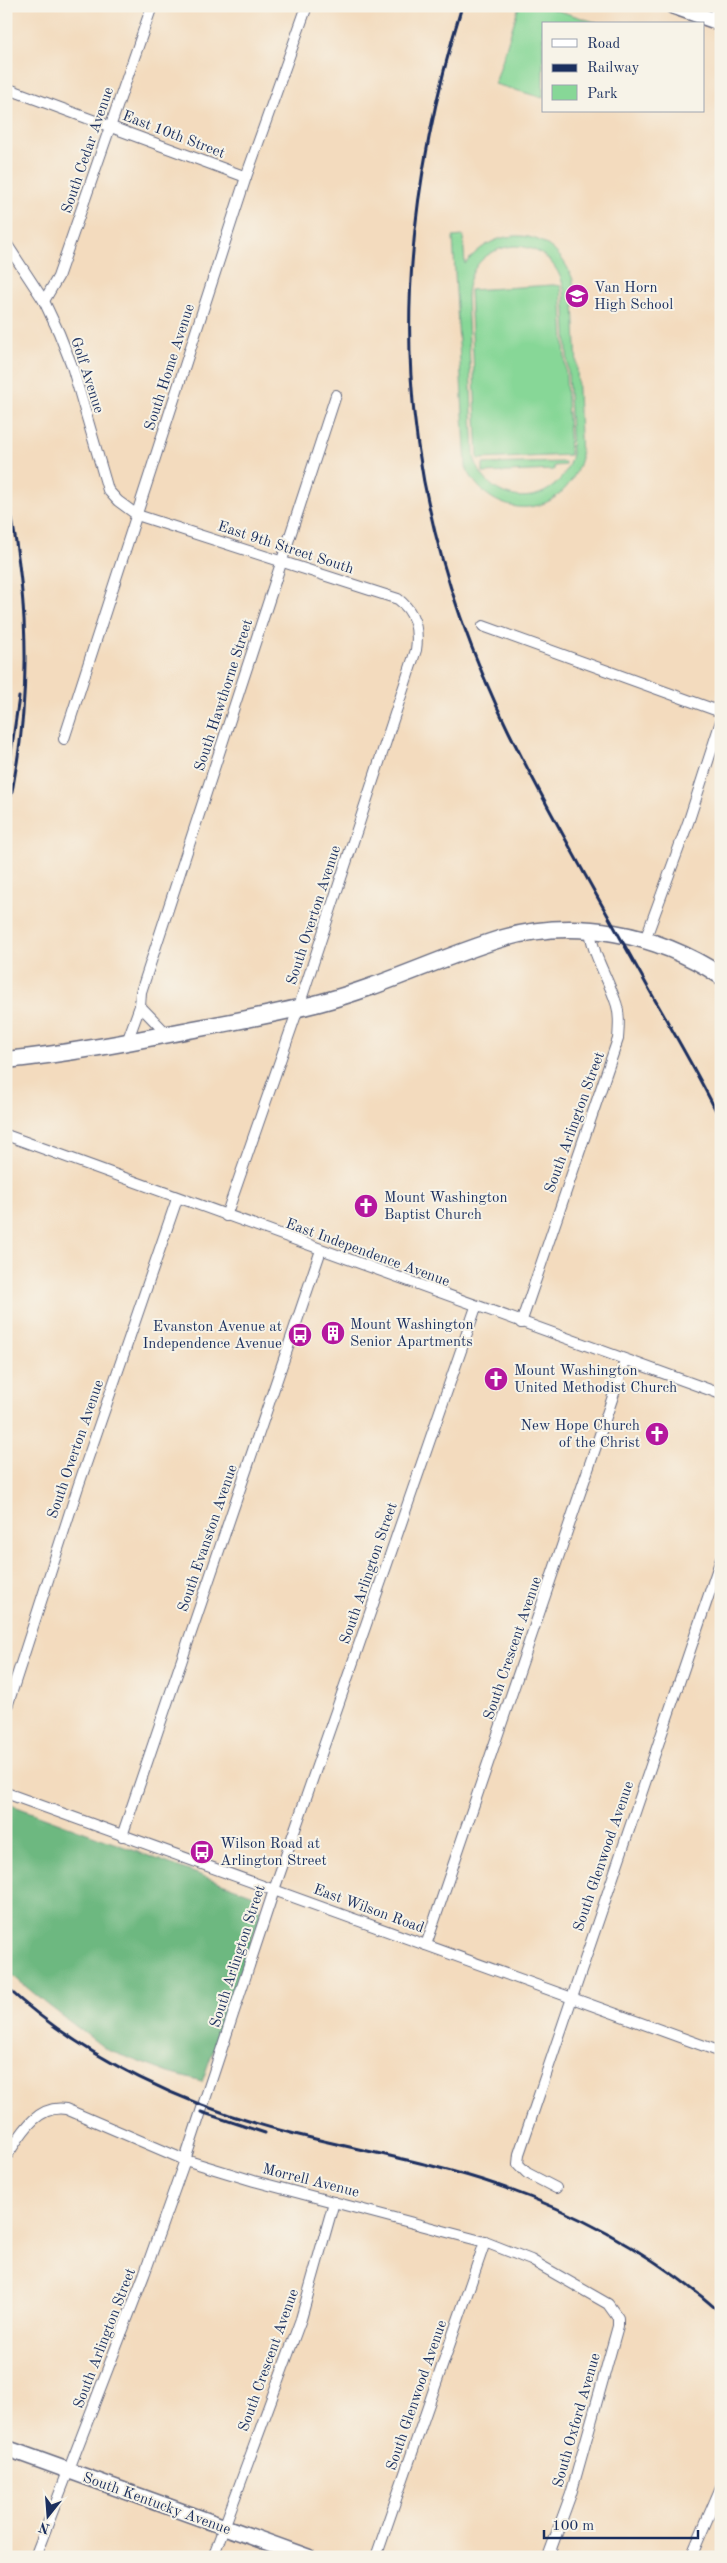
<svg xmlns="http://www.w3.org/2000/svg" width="727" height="2563" viewBox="0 0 727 2563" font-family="'Old Standard TT',serif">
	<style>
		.green { fill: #87d797; stroke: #51837a; fill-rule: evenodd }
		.forest { fill: #6db880; stroke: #44746f }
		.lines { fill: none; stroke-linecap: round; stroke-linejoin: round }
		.street-casing { stroke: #676b80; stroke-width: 12 }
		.secondary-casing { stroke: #676b80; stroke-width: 18 }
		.primary-casing { stroke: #676b80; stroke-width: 19 }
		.street { stroke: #fff; stroke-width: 10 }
		.secondary { stroke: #fff; stroke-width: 15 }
		.primary { stroke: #fff; stroke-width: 16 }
		.rail { stroke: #1b2f5e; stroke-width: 3 }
		.labels { text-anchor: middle; stroke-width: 4; stroke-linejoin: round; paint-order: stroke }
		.street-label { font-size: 15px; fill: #1b2f5e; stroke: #f7f3e8 }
		.poi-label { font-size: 15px; fill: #1b2f5e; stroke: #f7f3e8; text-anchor: start }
	</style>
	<rect width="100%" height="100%" fill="#f7f3e8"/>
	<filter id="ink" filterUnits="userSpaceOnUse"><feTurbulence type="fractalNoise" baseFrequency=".02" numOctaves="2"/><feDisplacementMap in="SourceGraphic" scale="10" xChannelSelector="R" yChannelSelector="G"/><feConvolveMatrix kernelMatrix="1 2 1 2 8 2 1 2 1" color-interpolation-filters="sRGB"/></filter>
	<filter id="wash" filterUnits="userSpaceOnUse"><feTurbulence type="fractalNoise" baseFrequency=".0096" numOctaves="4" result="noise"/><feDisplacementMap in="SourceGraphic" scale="20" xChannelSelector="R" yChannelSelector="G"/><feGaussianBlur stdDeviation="1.12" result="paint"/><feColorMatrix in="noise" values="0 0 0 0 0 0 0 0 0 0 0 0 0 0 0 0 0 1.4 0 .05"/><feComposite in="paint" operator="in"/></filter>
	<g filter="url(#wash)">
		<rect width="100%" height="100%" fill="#f3dbbe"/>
		<g class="green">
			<polygon points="519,6 543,6 601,24 543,24 543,98 495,84"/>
			<path d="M 463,236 L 465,264 C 498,222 554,227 573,280 L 581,458 C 565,520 492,524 466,467 L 453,237 ZM 514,246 C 540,246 559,264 564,289 L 572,454 C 560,510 489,511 474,457 L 467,297 C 468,268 485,249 514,246 Z"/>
			<polygon points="553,285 561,286 570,455 478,459 470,290"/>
			<polygon points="565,462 565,465 554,466 554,470 483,473 483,464"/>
		</g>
		<polygon class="forest" points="6,1803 254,1895 261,1914 202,2082 169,2073 107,2050 48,2005 6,1970"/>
	</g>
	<g filter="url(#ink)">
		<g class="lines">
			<g class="street-casing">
				<g id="street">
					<polyline points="712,20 719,6"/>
					<polyline points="6,88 246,177"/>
					<path d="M 6,243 L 44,301 L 59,333 L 72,366 L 108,490 L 118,501 L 137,515 L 398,599 C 415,612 419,629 416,650 L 298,1009 L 226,1216"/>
					<polyline points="44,301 58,277 152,6"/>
					<polyline points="483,626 721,712"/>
					<polyline points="64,739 246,177 307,6"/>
					<polyline points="645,940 689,820 721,721"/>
					<polyline points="140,1006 167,1034"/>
					<polyline points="127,1042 140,1006 141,992 336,395"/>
					<polyline points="6,1135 721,1394"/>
					<path d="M 521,1323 L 618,1039 C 619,1026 620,1012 615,1000 C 607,976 593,956 590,930"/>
					<polyline points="6,1710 78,1487 177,1199"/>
					<polyline points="6,1793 721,2052"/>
					<polyline points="122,1836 321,1250"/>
					<polyline points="426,1945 625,1361"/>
					<path d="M 6,2157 C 20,2136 36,2104 66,2109 L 185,2160 L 254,2181 L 485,2242 L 531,2260 L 608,2304 L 618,2318 L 618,2326 L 571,2494 L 548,2557"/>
					<polyline points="556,2188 527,2173 518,2164 519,2154 721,1559"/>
					<polyline points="35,2557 144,2275 185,2160 274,1890 476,1307"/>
					<polyline points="213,2557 301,2319 334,2202"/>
					<polyline points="376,2557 485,2242"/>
					<polyline points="691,2557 721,2487"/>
				</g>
			</g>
			<g class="secondary-casing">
				<g id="secondary">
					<polyline points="673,6 721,23"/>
					<polyline points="6,2448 308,2557"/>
				</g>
			</g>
			<g class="primary-casing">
				<path id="primary" d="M 6,1060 C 68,1054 128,1042 189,1030 C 232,1022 276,1014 319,1003 C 381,987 439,958 500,939 C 575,917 657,933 721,976"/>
			</g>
			<use href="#street" class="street"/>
			<use href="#secondary" class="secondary"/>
			<use href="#primary" class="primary"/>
			<g class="rail">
				<path d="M 462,6 C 383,266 389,487 509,732 C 554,823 606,911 655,1000 C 678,1040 701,1079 721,1121"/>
				<path d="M 6,489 C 30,599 33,709 6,818"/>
				<polyline points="6,788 19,697"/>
				<path d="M 6,1987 C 86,2060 187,2107 291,2133 C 360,2151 430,2162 497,2185 C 578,2213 656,2255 721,2313"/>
				<polyline points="201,2112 265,2133"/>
			</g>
		</g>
	</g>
	<defs>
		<g id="school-disc" transform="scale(1.25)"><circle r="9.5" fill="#b5179e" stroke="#f7f3e8"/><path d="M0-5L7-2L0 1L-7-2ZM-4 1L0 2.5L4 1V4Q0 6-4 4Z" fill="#fff"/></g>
		<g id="church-disc" transform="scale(1.25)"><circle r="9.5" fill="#b5179e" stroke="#f7f3e8"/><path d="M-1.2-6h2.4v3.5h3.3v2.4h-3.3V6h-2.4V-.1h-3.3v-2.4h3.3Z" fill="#fff"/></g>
		<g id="building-disc" transform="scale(1.25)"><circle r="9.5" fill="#b5179e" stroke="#f7f3e8"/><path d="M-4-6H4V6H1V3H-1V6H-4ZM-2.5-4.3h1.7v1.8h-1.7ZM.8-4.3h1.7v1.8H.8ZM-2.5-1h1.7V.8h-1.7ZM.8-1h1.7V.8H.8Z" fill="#fff"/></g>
		<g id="bus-disc" transform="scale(1.25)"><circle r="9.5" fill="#b5179e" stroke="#f7f3e8"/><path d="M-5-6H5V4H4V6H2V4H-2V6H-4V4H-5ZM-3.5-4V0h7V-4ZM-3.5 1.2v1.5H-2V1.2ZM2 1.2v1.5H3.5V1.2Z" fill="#fff"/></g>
	</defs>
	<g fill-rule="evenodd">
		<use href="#school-disc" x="577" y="296"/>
		<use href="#church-disc" x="366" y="1206"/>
		<use href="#building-disc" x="333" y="1333"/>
		<use href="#bus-disc" x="300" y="1335"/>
		<use href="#church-disc" x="496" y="1379"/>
		<use href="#church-disc" x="657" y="1434"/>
		<use href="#bus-disc" x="202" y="1852"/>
	</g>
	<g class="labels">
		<g class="street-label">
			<text transform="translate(174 134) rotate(21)" y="5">East 10th Street</text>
			<text transform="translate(87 150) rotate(-71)" y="5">South Cedar Avenue</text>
			<text transform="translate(169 367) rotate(-72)" y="5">South Home Avenue</text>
			<text transform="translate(88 375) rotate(72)" y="5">Golf Avenue</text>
			<text transform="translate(286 547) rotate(18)" y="5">East 9th Street South</text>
			<text transform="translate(223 695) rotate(-72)" y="5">South Hawthorne Street</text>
			<text transform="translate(313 915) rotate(-72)" y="5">South Overton Avenue</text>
			<text transform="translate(574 1122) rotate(-70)" y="5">South Arlington Street</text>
			<text transform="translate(368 1252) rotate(20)" y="5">East Independence Avenue</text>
			<text transform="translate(75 1449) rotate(-71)" y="5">South Overton Avenue</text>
			<text transform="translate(207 1538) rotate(-71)" y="5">South Evanston Avenue</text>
			<text transform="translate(368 1573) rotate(-71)" y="5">South Arlington Street</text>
			<text transform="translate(512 1648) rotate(-71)" y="5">South Crescent Avenue</text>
			<text transform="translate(603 1856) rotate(-71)" y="5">South Glenwood Avenue</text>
			<text transform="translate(369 1908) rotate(20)" y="5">East Wilson Road</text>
			<text transform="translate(237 1956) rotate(-72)" y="5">South Arlington Street</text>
			<text transform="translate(311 2180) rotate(14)" y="5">Morrell Avenue</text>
			<text transform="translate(104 2338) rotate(-69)" y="5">South Arlington Street</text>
			<text transform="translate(268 2360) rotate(-70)" y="5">South Crescent Avenue</text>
			<text transform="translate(416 2395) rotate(-71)" y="5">South Glenwood Avenue</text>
			<text transform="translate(576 2420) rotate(-74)" y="5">South Oxford Avenue</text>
			<text transform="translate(157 2503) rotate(20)" y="5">South Kentucky Avenue</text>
		</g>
		<g class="poi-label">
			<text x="594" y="292">Van Horn<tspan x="594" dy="17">High School</tspan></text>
			<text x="384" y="1202">Mount Washington<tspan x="384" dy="17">Baptist Church</tspan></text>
			<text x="350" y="1329">Mount Washington<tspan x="350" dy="17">Senior Apartments</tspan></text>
			<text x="282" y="1331" text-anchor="end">Evanston Avenue at<tspan x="282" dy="17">Independence Avenue</tspan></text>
			<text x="514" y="1375">Mount Washington<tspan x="514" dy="17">United Methodist Church</tspan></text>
			<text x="640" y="1430" text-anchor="end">New Hope Church<tspan x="640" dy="17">of the Christ</tspan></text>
			<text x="220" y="1848">Wilson Road at<tspan x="220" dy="17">Arlington Street</tspan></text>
		</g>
	</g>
	<rect width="727" height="2563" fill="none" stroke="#f7f3e8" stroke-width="25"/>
	<rect x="542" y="22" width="162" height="90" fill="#f7f3e8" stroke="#9fa5b1"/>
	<rect x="552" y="39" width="25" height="8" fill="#ffffff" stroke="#9fa5b1"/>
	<text x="587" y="48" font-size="15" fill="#1b2f5e">Road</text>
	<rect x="552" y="64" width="25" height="8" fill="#1b2f5e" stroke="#9fa5b1"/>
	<text x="587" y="72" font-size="15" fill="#1b2f5e">Railway</text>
	<rect x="552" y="85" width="25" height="15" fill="#87d797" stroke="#9fa5b1"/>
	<text x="587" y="98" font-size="15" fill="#1b2f5e">Park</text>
	<g transform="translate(48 2516) rotate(197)" stroke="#f7f3e8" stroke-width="4" paint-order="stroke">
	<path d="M0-4L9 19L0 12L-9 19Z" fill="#1b2f5e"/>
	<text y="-8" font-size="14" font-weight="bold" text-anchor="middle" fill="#1b2f5e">N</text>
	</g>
	<path d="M544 2530v8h154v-8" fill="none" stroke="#1b2f5e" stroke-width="2.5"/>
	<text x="552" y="2530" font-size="15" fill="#1b2f5e" stroke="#f7f3e8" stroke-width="4" paint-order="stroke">100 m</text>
</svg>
